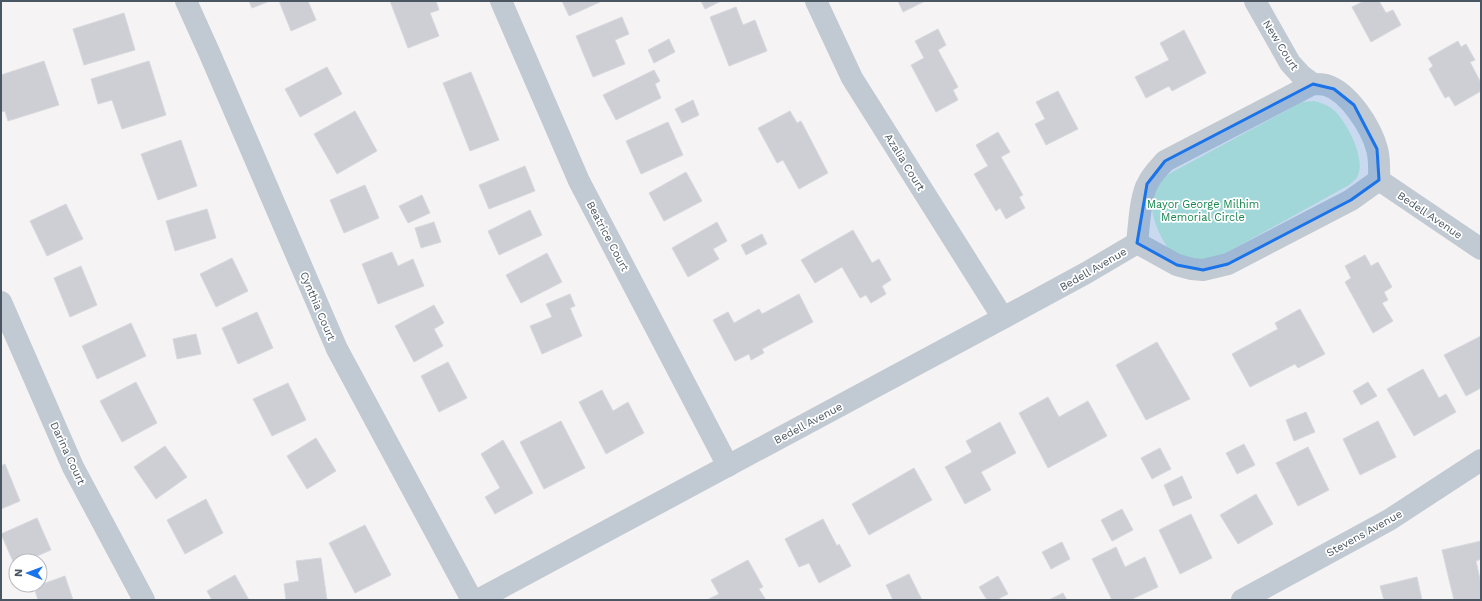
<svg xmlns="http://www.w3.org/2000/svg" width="1482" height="601" viewBox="0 0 1482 601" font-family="'Work Sans',sans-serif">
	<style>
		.green { fill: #c3f1d5 }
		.building { fill: #cdcfd5; stroke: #d7d9de }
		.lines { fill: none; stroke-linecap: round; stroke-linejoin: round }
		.minor { stroke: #c1cad2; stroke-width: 22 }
		.marked { fill: #1a73e8; fill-opacity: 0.2; stroke: #1a73e8; stroke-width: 3; stroke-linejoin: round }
		.labels { text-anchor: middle; stroke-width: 3.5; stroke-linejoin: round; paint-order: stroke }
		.street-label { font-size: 11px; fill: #4a5661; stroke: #fff }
		.park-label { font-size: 11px; fill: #17864f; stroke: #fff }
	</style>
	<rect width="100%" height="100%" fill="#f5f3f3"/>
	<path class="green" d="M 1314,101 C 1322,103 1330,106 1336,112 C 1348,125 1368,162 1356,179 C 1354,181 1351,183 1349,185 L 1217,258 L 1201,263 L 1172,255 C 1160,236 1142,205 1158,184 C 1160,180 1164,178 1167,175 L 1302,102 Z"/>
	<g class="building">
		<polygon points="249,1 270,1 252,8"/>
		<polygon points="279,1 308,1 316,20 291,31"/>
		<polygon points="390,1 436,1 439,10 430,13 439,36 408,48"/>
		<polygon points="562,1 599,1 600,2 569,16"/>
		<polygon points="701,1 721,1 705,9"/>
		<polygon points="898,1 925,1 903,12"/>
		<polygon points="1364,1 1379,1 1386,13 1393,10 1401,25 1371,42 1352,7"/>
		<polygon points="736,7 743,25 755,20 767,51 729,66 710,17"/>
		<polygon points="124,13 135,50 84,65 73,29"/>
		<polygon points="622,17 629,34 615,40 625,64 593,77 576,36"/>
		<polygon points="938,29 946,45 938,50 958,87 953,90 958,100 936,112 911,65 924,58 915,41"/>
		<polygon points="1184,30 1206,73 1172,91 1169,86 1146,98 1135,77 1169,60 1160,43"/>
		<polygon points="669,39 675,52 654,63 648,50"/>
		<polygon points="1458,41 1461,47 1466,44 1475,60 1470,62 1481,83 1481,91 1455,106 1449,96 1445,98 1429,69 1433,66 1428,58"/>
		<polygon points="44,61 59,105 8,121 5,111 1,112 1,75"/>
		<polygon points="149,61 166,115 122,129 112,100 98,104 91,79"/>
		<polygon points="327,67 342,94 300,117 285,89"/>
		<polygon points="654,70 660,81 655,84 661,98 616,120 603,95"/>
		<polygon points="471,72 499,140 470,151 443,83"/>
		<polygon points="1058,91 1078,129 1046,145 1035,124 1045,119 1036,102"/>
		<polygon points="693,100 699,115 682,123 675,109"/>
		<polygon points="355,111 377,151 337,174 314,134"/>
		<polygon points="790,111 797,123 801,121 828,173 799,189 783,160 777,163 758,128"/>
		<polygon points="668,122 683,155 641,174 626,141"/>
		<polygon points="998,132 1010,152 1001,157 1023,195 1019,197 1025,208 1006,219 1000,208 996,211 974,174 988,166 976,145"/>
		<polygon points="181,140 197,186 158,200 141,154"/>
		<polygon points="525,166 535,191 489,209 479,185"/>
		<polygon points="686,172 702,201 664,221 649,193"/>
		<polygon points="365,185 379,218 344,233 330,200"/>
		<polygon points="422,195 430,213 408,223 399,206"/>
		<polygon points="66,204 83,239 47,256 30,221"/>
		<polygon points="207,209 216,238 175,251 166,221"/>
		<polygon points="530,210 542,235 499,255 488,231"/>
		<polygon points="434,222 441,242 421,248 415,228"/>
		<polygon points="717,222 727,241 713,249 719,259 688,277 672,248"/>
		<polygon points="853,230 872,263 879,259 891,280 882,286 886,294 871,303 866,295 860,298 842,267 815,283 801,260"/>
		<polygon points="762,234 767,244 746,255 741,245"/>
		<polygon points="392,252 398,266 413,259 424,286 378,304 362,264"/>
		<polygon points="547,253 562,282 521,303 506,275"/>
		<polygon points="1365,255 1371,266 1378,262 1392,287 1384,292 1388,300 1382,303 1393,321 1373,333 1345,282 1351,278 1345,266"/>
		<polygon points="232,258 248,291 216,307 200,274"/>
		<polygon points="81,266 97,305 70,317 54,278"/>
		<polygon points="570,294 575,306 570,308 582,336 542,354 530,326 552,317 546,304"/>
		<polygon points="799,294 813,322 762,349 764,353 751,360 749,354 735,361 713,320 728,312 734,323 759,309 762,314"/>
		<polygon points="434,305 444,323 434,329 443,346 414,362 395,326"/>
		<polygon points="1300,309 1325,354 1298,368 1295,364 1250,387 1232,354 1278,329 1275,323"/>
		<polygon points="257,312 273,348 238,364 222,328"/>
		<polygon points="131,323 146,356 97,379 82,346"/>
		<polygon points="196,334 201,354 177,359 173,339"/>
		<polygon points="1481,336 1481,388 1466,396 1444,355"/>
		<polygon points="1157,342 1190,399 1146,420 1116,365"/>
		<polygon points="448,362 467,398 439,412 421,376"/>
		<polygon points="1423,369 1439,398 1446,394 1456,412 1414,436 1387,389"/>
		<polygon points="136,382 157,423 122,442 100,401"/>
		<polygon points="1368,382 1377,396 1361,405 1353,391"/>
		<polygon points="288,383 306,420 272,436 253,399"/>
		<polygon points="602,390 613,411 628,402 644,433 606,454 579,402"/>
		<polygon points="1048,397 1059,417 1088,401 1107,436 1048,468 1019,413"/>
		<polygon points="1306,412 1315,432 1294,441 1286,420"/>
		<polygon points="561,421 585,468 544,489 520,442"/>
		<polygon points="1378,421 1396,457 1360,475 1343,439"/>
		<polygon points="1000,422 1016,453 981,472 991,490 965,504 945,467 972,452 966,441"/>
		<polygon points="316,438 336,471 307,489 287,456"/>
		<polygon points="503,440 533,493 495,514 485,497 500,488 481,454"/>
		<polygon points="1244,444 1255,465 1237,474 1226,453"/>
		<polygon points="165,446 187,477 156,499 134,467"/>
		<polygon points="1308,447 1329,490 1298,506 1276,463"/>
		<polygon points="1160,448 1171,469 1152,479 1141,458"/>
		<polygon points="5,464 20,501 1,509 1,466"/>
		<polygon points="914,468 932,500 869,535 852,504"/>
		<polygon points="1182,476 1192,498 1173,506 1164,485"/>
		<polygon points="1256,494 1273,524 1238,544 1220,515"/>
		<polygon points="206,499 223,533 185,554 167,520"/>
		<polygon points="1122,509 1133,530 1112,541 1101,520"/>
		<polygon points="1191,514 1212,558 1180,574 1159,530"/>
		<polygon points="37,518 51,550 25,561 16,561 15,566 1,534"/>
		<polygon points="823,519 837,546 839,544 851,566 819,583 809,563 799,567 785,539"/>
		<polygon points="365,525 391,575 355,593 329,543"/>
		<polygon points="1481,541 1481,559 1476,561 1481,584 1481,600 1454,600 1442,550"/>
		<polygon points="1062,542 1070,559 1051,569 1042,552"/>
		<polygon points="1116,547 1125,567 1145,557 1158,587 1130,600 1112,600 1092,559"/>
		<polygon points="321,558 327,600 286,600 284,584 299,581 296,561"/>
		<polygon points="748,560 763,587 759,589 766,600 707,600 719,594 711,580"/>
		<polygon points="909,574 922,600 893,600 886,585"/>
		<polygon points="235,575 249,600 212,600 207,591"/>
		<polygon points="65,576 73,600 38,600 34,587"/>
		<polygon points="998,576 1008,594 996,600 987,600 979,587"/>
		<polygon points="1417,577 1422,600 1384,600 1380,586"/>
		<polygon points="1063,593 1067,600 1049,600"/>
	</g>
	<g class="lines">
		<g class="minor">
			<polyline points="186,1 209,52 337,349 472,600"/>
			<polyline points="501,1 579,181 728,466"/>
			<polyline points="816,1 852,78 1003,318"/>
			<polyline points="1255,1 1290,63 1301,75 1313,84"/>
			<path d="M 1313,84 C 1317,84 1322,84 1326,85 C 1349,92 1371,127 1377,149 C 1380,159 1379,170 1379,180 L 1351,200 L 1228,264 L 1203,270 L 1192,269 L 1177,265 L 1137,243 C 1139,228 1140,195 1148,183 C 1152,174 1159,168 1165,161 Z"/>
			<polyline points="1379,180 1481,249"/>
			<polyline points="1,302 73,467 144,600"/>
			<polyline points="478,600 1003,318 1086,273 1137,243"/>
			<polyline points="1242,600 1389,520 1481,460"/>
		</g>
	</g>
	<path class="marked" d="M 1313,84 L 1334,89 L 1354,105 L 1377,149 L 1379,180 L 1351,200 L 1228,264 L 1203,270 L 1177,265 L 1137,243 L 1147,184 L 1165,161 Z"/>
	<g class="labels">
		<g class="street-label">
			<text transform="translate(1281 45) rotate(58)" y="4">New Court</text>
			<text transform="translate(905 162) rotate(58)" y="4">Azalia Court</text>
			<text transform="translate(1430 215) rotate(34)" y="4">Bedell Avenue</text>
			<text transform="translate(608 236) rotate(62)" y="4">Beatrice Court</text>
			<text transform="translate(1093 269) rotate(-30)" y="4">Bedell Avenue</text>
			<text transform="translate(318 306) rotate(67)" y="4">Cynthia Court</text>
			<text transform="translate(808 423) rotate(-28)" y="4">Bedell Avenue</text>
			<text transform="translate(68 453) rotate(65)" y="4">Darina Court</text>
			<text transform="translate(1364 533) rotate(-29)" y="4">Stevens Avenue</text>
		</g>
		<g class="park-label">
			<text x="1203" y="208">Mayor George Milhim<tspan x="1203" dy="13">Memorial Circle</tspan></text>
		</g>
	</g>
	<rect width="1482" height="601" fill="none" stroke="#4a5661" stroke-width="4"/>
	<g transform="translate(28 573) rotate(271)"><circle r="19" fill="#ffffff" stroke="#b7bbc0"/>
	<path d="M0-3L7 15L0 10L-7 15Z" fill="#1a73e8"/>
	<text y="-6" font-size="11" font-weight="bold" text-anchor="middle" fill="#4a5661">N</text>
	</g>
</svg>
